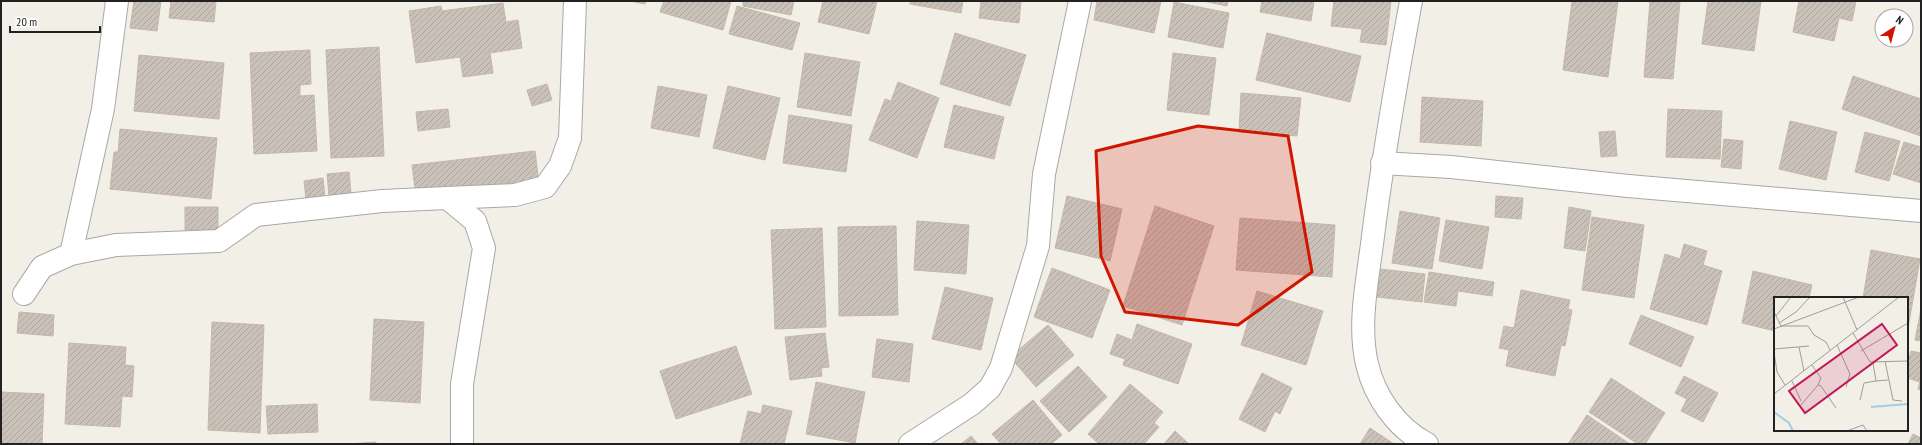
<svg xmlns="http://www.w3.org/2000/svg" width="1922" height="445" viewBox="0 0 1922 445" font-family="'PT Sans Narrow',sans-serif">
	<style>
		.building { fill: url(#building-hatch); stroke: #c5b7a8 }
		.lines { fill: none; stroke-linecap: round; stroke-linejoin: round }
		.street-casing { stroke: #a8a8a8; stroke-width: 24 }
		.street { stroke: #fff; stroke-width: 22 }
		.marked { fill: #d11600; fill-opacity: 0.2; stroke: #d11600; stroke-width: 3; stroke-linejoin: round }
		.inset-river { fill: none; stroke: #a4cde2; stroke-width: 2 }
		.inset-road { fill: none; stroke: #9e9d98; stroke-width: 1 }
		.view { fill: #c2185b; fill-opacity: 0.15; stroke: #c2185b; stroke-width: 2 }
		.inset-edge { fill: none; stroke: #212121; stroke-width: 2 }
	</style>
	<defs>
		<pattern id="building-hatch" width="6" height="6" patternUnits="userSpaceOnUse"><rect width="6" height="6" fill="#cac2b9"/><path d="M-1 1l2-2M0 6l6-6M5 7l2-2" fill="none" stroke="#ada69f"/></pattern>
	</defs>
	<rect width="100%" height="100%" fill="#f2efe7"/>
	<g class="building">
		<polygon points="134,1 161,1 157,31 130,28"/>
		<polygon points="171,1 216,1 214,22 169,18"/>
		<polygon points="630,1 646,1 645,4"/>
		<polygon points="664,1 731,1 723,30 660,12"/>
		<polygon points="743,1 794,1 791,15 743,6"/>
		<polygon points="823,1 877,1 869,34 818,22"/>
		<polygon points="910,1 963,1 961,13 910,4"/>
		<polygon points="981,1 1021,1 1019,23 979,18"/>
		<polygon points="1097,1 1161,1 1154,33 1094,20"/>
		<polygon points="1203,1 1228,1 1227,6"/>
		<polygon points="1262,1 1314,1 1311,21 1260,12"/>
		<polygon points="1334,1 1391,1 1386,45 1360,42 1362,29 1331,26"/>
		<polygon points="1572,1 1618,1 1608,77 1563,70"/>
		<polygon points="1650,1 1680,1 1673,79 1644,77"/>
		<polygon points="1708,1 1761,1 1754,51 1702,44"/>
		<polygon points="1799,1 1856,1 1852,21 1839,18 1834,41 1793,32"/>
		<polygon points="1174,2 1229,13 1223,48 1168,37"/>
		<polygon points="503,3 506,22 518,20 522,48 490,53 493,73 463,77 460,57 416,63 409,11 441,6 442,11"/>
		<polygon points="737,6 800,23 792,50 729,34"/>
		<polygon points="955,33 1026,55 1010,106 940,84"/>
		<polygon points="1267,33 1361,56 1350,102 1256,80"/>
		<polygon points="379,47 384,156 331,158 326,50"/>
		<polygon points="310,50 311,84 300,85 300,96 314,95 317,151 254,154 250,53"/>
		<polygon points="805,53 860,62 851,116 797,107"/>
		<polygon points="1173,53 1216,58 1209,115 1167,110"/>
		<polygon points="139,55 224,63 219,119 134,111"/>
		<polygon points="1853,76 1921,99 1921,136 1842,109"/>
		<polygon points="898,82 939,98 917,158 869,140 885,99 891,101"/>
		<polygon points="547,84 552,100 532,106 527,90"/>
		<polygon points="658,86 707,95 699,137 651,128"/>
		<polygon points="728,86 780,98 765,160 713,148"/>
		<polygon points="1241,93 1301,98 1297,136 1239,132"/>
		<polygon points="1422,97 1483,101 1481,146 1420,142"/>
		<polygon points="954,105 1004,117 994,159 944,147"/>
		<polygon points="448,109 450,127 418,131 416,112"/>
		<polygon points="1668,109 1722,111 1720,159 1666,157"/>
		<polygon points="789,115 852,125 846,172 783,163"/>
		<polygon points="1790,121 1837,132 1826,180 1779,169"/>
		<polygon points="120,129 217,138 211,199 110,189 114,152 118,152"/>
		<polygon points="1615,131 1617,156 1601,157 1599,132"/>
		<polygon points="1865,132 1900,141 1889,181 1855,172"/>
		<polygon points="1724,139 1743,141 1741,169 1721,167"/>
		<polygon points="1904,142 1921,147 1921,183 1893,174"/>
		<polygon points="535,151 539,183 416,197 412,165"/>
		<polygon points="349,172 351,193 329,196 327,174"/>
		<polygon points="323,178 325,197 306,199 304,181"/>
		<polygon points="1067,196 1122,209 1110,261 1055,248"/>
		<polygon points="1496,196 1523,198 1521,219 1495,217"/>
		<polygon points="1155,206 1214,226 1182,325 1123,306"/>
		<polygon points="185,207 218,207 218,231 185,230"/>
		<polygon points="1569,207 1591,211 1585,251 1564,248"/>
		<polygon points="1400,211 1440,218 1432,269 1392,263"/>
		<polygon points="1592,217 1644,225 1634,298 1582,290"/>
		<polygon points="1240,218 1335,225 1332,277 1236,270"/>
		<polygon points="1446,220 1489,227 1482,269 1439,261"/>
		<polygon points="917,221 969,225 966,274 914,270"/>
		<polygon points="896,226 898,315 839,316 838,227"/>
		<polygon points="822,228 826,327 775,329 771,230"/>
		<polygon points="1684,244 1707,251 1703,265 1722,271 1707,325 1650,309 1665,254 1680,259"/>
		<polygon points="1871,250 1920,259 1907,334 1907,298 1863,298"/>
		<polygon points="1052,268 1110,290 1092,338 1034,317"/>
		<polygon points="1380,269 1425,274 1422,302 1377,297"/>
		<polygon points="1753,271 1812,285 1809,298 1775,298 1775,331 1742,323"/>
		<polygon points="1429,272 1494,282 1492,296 1458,291 1456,306 1424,302"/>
		<polygon points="945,287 993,298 981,350 932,339"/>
		<polygon points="1521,290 1570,300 1568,309 1572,310 1565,346 1561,345 1555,376 1506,366 1509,350 1499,348 1504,326 1514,328"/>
		<polygon points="1257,291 1323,311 1306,365 1241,345"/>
		<polygon points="1921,309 1921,341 1915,340"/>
		<polygon points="19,312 54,315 53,336 17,333"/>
		<polygon points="1641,315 1694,337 1681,367 1629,344"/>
		<polygon points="374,319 424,322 420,403 370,400"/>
		<polygon points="212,322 264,325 260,433 208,430"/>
		<polygon points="1137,324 1192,344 1178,384 1123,365 1125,359 1110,354 1117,334 1132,340"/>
		<polygon points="1048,325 1074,355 1036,387 1010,357"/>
		<polygon points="825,333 829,367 821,368 822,376 790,380 785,337"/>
		<polygon points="877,339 913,344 909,382 872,377"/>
		<polygon points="69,343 126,347 125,365 134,366 132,397 122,396 120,427 65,424"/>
		<polygon points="736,346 752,394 676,419 660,371"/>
		<polygon points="1911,351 1921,353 1921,390 1918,389 1920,382 1907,378 1907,365"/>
		<polygon points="1078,366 1107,397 1069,432 1040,401"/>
		<polygon points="1262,373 1292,388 1280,414 1275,411 1265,432 1239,419"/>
		<polygon points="1684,376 1718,393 1703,422 1681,411 1687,399 1675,393"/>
		<polygon points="1611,378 1665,413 1645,444 1638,444 1589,412"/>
		<polygon points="816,382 865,392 855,443 806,434"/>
		<polygon points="1130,384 1163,412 1154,423 1159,427 1144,444 1099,444 1088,434"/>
		<polygon points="1,392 44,394 42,444 1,444"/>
		<polygon points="1033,400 1062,435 1051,444 1001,444 992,434"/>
		<polygon points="317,404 318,432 268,434 266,406"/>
		<polygon points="763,405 792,411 784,444 740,444 748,411 761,414"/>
		<polygon points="1587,415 1630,444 1568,444"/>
		<polygon points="1370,428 1394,444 1360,444"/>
		<polygon points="1175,431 1189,444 1164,444"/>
		<polygon points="1913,434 1921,438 1921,444 1908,444"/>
		<polygon points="971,436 978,444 961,444"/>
		<polygon points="376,442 376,444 349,444"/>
	</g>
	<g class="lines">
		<g class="street-casing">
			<g id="street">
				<path d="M 1411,1 C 1396,82 1382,162 1372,244 C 1367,283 1358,325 1367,364 C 1375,398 1397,428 1427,444"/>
				<polyline points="1382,163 1451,167 1628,186 1921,211"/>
				<polyline points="71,254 103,109 117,1"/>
				<polyline points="24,294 42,267 71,254 116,245 219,241 256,215 382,201 447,198"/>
				<polyline points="462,444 462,384 484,248 475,221 447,198 515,195 545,187 560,166 570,138 575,1"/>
				<polyline points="910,444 972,404 990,388 1001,368 1038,246 1044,174 1080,1"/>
			</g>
		</g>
		<use href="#street" class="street"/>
	</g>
	<path class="marked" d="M 1198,126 L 1288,136 L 1312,272 L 1238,325 L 1125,312 L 1101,256 L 1096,151 Z"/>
	<g transform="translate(1774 297)">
		<rect width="134" height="134" fill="#f2efe7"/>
		<path class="inset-river" d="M 97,110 L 134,107M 0,115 L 15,126 L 19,134"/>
		<path class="inset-road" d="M 69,0 L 83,33M 0,15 L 7,29 L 34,29 L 40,38 L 52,45 L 56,53M 2,19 L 17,0M 5,26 L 22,15 L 36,0M 0,32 L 85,0M 79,36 L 96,65 L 134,64M 63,48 L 76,77 L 72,90M 25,50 L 30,74M 0,52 L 35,49M 87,54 L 134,26M 0,55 L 3,75 L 11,88M 111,64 L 119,103 L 128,104M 38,68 L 47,81 L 44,88 L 47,89 L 62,111M 18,84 L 27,104M 102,84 L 114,83M 0,97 L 125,0M 86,103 L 90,86 L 102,84 L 99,66M 27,108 L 44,88M 73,134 L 89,128 L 93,134"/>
		<path class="view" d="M 108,27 L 123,48 L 31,116 L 15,94 Z"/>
		<rect width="134" height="134" class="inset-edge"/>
	</g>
	<rect width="1922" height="445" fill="none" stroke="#212121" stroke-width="4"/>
	<g transform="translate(1894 28) rotate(36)"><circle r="19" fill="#ffffff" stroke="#a6a6a6"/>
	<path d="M0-3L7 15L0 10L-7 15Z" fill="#d11600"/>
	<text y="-6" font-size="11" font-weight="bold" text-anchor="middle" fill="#212121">N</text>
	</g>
	<path d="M10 26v6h90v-6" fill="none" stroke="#212121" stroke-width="2"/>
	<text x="16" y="26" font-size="12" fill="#212121" stroke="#ffffff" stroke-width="3" paint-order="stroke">20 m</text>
</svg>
